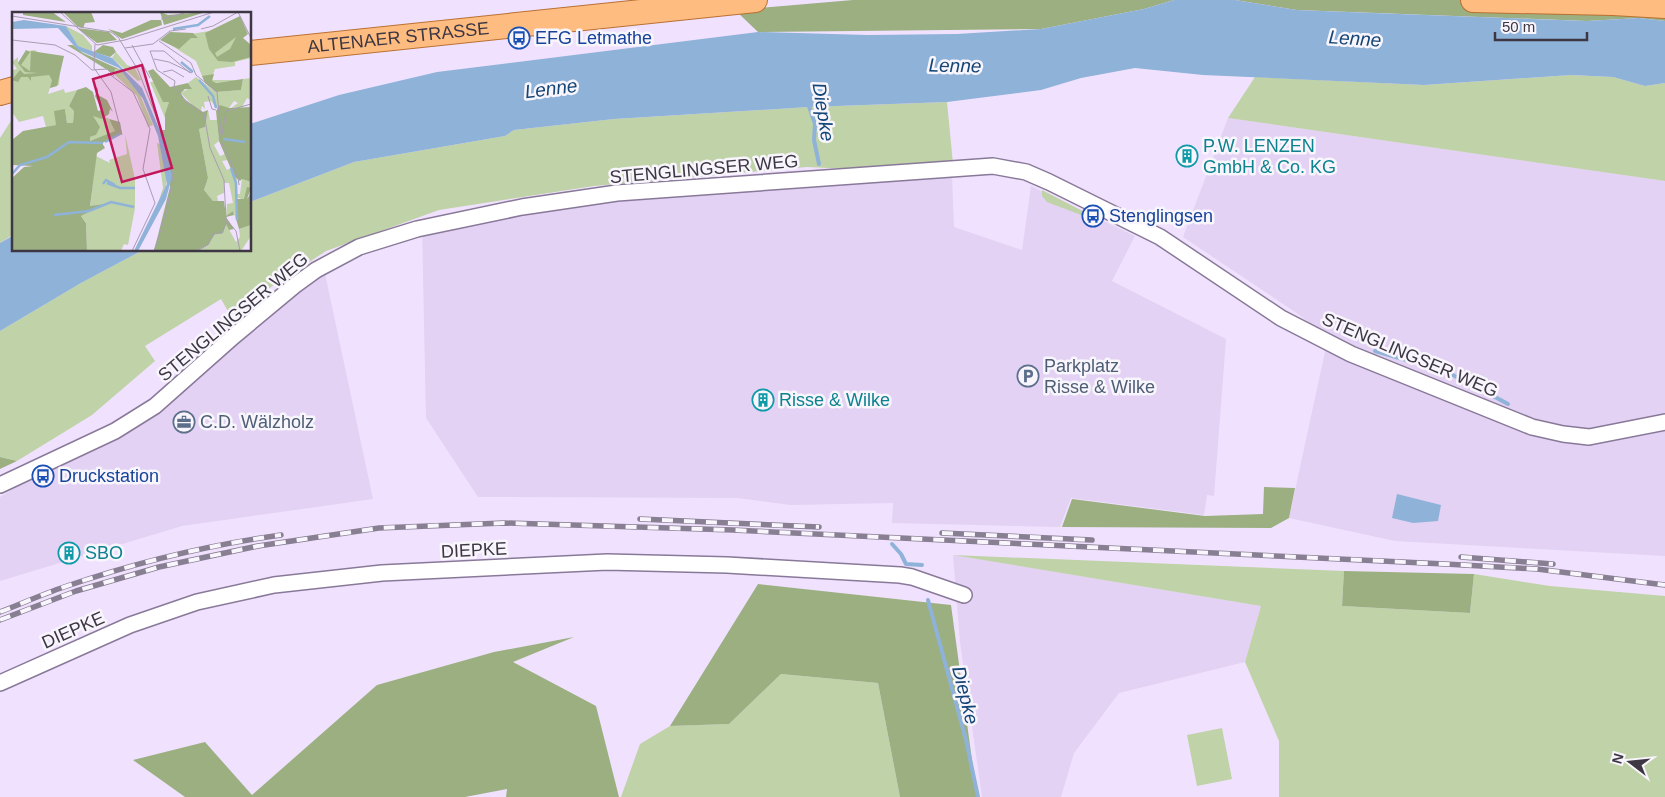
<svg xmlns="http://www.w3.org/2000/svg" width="1665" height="797" viewBox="0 0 1665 797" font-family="Helvetica,sans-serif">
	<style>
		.built { fill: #e3d2f3 }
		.green { fill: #c0d2a7 }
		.forest { fill: #9baf81 }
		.water { fill: #8fb2d9 }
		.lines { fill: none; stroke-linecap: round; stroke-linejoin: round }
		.stream { stroke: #8fb2d9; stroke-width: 4 }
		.minor-casing { stroke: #897999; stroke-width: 18 }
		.primary-casing { stroke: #ba7033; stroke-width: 26 }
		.minor { stroke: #fff; stroke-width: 15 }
		.primary { stroke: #febc80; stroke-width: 24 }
		.rail-casing { stroke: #897f93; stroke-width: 5.5 }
		.rail { stroke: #f8f5fc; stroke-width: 4; stroke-dasharray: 11; stroke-linecap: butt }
		.labels { text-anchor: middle; stroke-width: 5; stroke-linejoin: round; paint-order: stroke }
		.street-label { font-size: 18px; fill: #3d3643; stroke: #f8f5fc }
		.transit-label { font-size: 18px; fill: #164399; stroke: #f8f5fc; text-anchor: start }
		.culture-label { font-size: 18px; fill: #0d838f; stroke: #f8f5fc; text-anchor: start }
		.service-label { font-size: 18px; fill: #4e5e75; stroke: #f8f5fc; text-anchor: start }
		.water-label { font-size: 19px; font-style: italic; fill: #134576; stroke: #f8f5fc }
		.inset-river { fill: none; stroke: #8fb2d9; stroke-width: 2.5 }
		.inset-road { fill: none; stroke: #a89db3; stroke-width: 1 }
		.view { fill: #c2185b; fill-opacity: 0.15; stroke: #c2185b; stroke-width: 2.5 }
		.inset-edge { fill: none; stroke: #3d3643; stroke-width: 2.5 }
	</style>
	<rect width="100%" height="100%" fill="#f0e2fe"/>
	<g class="built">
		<polygon points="1228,118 1665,181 1665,556 1395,541 1289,518 1328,338 1298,314 1183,237"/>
		<polygon points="952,174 954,227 1022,250 1031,186 1135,236 1112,281 1226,339 1214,496 1207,495 1204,515 1071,498 1060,527 892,523 893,503 791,505 737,498 478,497 426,418 422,228 518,209"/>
		<polygon points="324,269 373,499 182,526 0,581 0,497 197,373"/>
		<polygon points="953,555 1261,606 1245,662 1119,693 1074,753 1061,797 982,797 960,642"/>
	</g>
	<g class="green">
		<polygon points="1571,75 1613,77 1645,86 1665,83 1665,181 1228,118 1255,77 1424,85"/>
		<polygon points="947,102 954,174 807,167 594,186 439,210 326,251 268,289 253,290 233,320 221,299 145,346 155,361 92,415 17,461 0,457 0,331 81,283 143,250 250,250 250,202 354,162 505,136 514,130 614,119 809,107"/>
		<polygon points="14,116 14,234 0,243 0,138"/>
		<polygon points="1042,190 1090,215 1089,218 1047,202 1042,196"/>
		<polygon points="953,555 1344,571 1342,606 1470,613 1474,574 1550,586 1665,596 1665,797 1279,797 1279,741 1245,662 1261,606"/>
		<polygon points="781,674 878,683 900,797 621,797 640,744 670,726 729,724"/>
		<polygon points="1222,728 1232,779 1197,786 1187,735"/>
	</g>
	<g class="forest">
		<polygon points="853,0 1174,0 1144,9 1041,29 758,32 735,10"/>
		<polygon points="1235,0 1665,0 1665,21 1639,18 1587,21 1297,10"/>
		<polygon points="0,457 17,461 0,469"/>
		<polygon points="1264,487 1295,488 1289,518 1271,528 1062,527 1072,499 1205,516 1263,514"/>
		<polygon points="1344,571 1474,574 1470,613 1342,606"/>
		<polygon points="758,584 951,605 977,797 900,797 878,683 781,674 729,724 670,726"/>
		<polygon points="574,637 513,662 596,706 619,797 506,797 507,789 465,797 185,797 133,760 205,742 252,795 377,685 494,652"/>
	</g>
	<g class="water">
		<polygon points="1174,0 1235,0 1297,10 1372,13 1587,21 1639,18 1665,21 1665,83 1645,86 1613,77 1571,75 1424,85 1203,75 1135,68 1081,78 1041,90 947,102 809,107 614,119 514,130 505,136 354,162 250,202 250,124 339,95 437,72 758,32 868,35 957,34 1041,29 1144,9"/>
		<polygon points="14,235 14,250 143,250 81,283 0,331 0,243"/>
		<polygon points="1397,494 1441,505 1438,521 1413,523 1392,518"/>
	</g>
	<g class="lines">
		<g class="stream">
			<polyline points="808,103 815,124 814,140 819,164"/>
			<polyline points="1375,351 1410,361"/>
			<polyline points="1428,366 1451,374 1475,387"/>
			<polyline points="1480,389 1508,404"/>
			<polyline points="892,544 901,554 906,564 922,565"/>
			<polyline points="928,600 966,740 978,797"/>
		</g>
		<g class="minor-casing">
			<g id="minor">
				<polyline points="0,485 115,431 155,406 234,336 294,286 316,270 359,247 417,229 522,207 617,193 993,166 1026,172 1049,182 1160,237 1281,318 1351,354 1532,427 1563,434 1589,437 1665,422"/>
				<polyline points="0,683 130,625 197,602 274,585 382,573 607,562 727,565 900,575 912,577 964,595"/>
			</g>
		</g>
		<g class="primary-casing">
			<g id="primary">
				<polyline points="1473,0 1613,3 1665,6"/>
				<path id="s1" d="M 250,53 L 755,0"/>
				<polyline points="0,93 14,89"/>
			</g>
		</g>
		<use href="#minor" class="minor"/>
		<use href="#primary" class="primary"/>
		<g class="rail-casing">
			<g id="rail">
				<polyline points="640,519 819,527"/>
				<polyline points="942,533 1092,540"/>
				<polyline points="1461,557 1553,564"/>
				<path d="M 0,612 C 21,604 43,594 64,587 C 134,563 208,545 281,535"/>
				<polyline points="0,620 76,591 159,567 258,546 379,528 504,523 733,530 1445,564 1537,569 1665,585"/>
			</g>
		</g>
		<use href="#rail" class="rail"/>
	</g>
	<defs>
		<g id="bus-ring" transform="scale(1.125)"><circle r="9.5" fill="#f8f5fc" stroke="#1a4fb4" stroke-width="1.5"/><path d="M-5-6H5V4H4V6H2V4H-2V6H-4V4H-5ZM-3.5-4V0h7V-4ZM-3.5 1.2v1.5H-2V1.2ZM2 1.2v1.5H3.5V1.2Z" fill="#1a4fb4"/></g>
		<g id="building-ring" transform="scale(1.125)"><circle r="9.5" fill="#f8f5fc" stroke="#0f9aa8" stroke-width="1.5"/><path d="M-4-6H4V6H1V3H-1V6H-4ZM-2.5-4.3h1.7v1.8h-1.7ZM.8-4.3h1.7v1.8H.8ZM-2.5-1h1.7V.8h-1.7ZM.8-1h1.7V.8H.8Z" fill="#0f9aa8"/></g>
		<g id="parking-ring" transform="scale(1.125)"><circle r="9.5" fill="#f8f5fc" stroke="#5c6f8a" stroke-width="1.5"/><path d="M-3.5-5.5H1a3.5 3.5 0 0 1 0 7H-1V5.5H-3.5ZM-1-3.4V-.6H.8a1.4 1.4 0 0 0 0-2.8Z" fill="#5c6f8a"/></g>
		<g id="office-ring" transform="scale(1.125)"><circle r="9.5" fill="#f8f5fc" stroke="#5c6f8a" stroke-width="1.5"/><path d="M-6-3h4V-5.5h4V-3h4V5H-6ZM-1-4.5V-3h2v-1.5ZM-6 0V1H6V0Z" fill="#5c6f8a"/></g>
	</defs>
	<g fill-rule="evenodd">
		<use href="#bus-ring" x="519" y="38"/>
		<use href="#building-ring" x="1187" y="156"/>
		<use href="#bus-ring" x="1093" y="216"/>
		<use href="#parking-ring" x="1028" y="376"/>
		<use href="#building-ring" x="763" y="400"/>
		<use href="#office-ring" x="184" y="422"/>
		<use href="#bus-ring" x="43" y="476"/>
		<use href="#building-ring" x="69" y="553"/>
	</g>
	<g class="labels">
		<g class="street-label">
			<text dy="6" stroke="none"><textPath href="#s1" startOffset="149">ALTENAER STRASSE</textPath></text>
			<text transform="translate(704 169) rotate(-5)" y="6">STENGLINGSER WEG</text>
			<text transform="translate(233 317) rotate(-40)" y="6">STENGLINGSER WEG</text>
			<text transform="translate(1410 355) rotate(23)" y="6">STENGLINGSER WEG</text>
			<text transform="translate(474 550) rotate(-3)" y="6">DIEPKE</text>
			<text transform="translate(73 630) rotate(-24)" y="6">DIEPKE</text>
		</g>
		<g class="transit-label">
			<text x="535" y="44">EFG Letmathe</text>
			<text x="1109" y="222">Stenglingsen</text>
			<text x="59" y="482">Druckstation</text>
		</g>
		<g class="culture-label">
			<text x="1203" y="152">P.W. LENZEN<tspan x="1203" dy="21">GmbH &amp; Co. KG</tspan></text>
			<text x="779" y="406">Risse &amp; Wilke</text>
			<text x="85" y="559">SBO</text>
		</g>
		<g class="service-label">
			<text x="1044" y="372">Parkplatz<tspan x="1044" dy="21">Risse &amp; Wilke</tspan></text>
			<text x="200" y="428">C.D. Wälzholz</text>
		</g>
		<g class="water-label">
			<text transform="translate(1355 38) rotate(4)" y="7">Lenne</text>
			<text transform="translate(955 65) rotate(1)" y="7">Lenne</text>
			<text transform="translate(551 88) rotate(-7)" y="7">Lenne</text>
			<text transform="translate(824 112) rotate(81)" y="7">Diepke</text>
			<text transform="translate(966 695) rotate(76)" y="7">Diepke</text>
		</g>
	</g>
	<g transform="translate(12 12)">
		<rect width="239" height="239" fill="#f0e2fe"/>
		<path d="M 54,14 L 71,23 L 80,34 L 80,39 L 66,34 ZM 197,19 L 199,22 L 232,24 L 230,26 L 239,33 L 239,46 L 223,50 L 223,54 L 203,57 L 199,68 L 226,68 L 202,71 L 190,64 L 184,49 L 149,27 ZM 23,38 L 48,60 L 47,73 L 38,76 L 36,82 L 52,77 L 53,81 L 65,78 L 57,94 L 62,99 L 61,111 L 55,111 L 53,97 L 44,113 L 34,115 L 31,104 L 7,110 L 0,100 L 0,58 L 5,57 L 0,50 L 6,45 L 6,51 L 16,39 ZM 104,40 L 115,53 L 123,56 L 129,68 L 126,69 L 100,46 ZM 103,57 L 109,58 L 126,78 L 141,113 L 136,115 L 125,84 L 102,62 ZM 184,65 L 204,80 L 229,78 L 231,67 L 239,66 L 239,88 L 235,86 L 230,95 L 219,96 L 226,91 L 222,89 L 217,96 L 205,97 L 199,89 L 192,90 L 193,97 L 190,94 L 189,99 L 185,98 L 169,81 L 179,75 L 176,71 ZM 138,70 L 143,70 L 151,89 L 157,90 L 153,106 ZM 196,98 L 198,108 L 205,108 L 207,129 L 202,133 L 208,144 L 213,142 L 216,148 L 210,149 L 215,158 L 219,156 L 225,165 L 224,182 L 228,182 L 230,167 L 239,170 L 239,181 L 237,187 L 238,176 L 232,188 L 224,185 L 224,207 L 221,199 L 214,204 L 215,192 L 221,191 L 217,171 L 212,171 L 212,181 L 205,184 L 206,189 L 201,189 L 192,178 L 196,166 L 187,117 L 193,115 ZM 81,103 L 96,106 L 104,119 L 78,129 L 78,125 L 84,123 ZM 113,122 L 123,167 L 123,196 L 116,233 L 112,232 L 109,239 L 75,239 L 74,210 L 69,204 L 93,192 L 78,195 L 84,144 L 98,151 L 97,148 L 115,142 ZM 145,131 L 148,132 L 155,163 L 154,176 L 146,191 L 151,176 ZM 214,212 L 224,230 L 228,225 L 227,217 L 239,213 L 239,224 L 229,239 L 185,239 L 196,234 L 199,225 Z" fill="#c0d2a7"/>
		<path d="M 11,0 L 40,0 L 54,10 L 11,3 ZM 51,0 L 79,0 L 83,10 L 73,11 L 71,16 L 65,14 ZM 148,0 L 156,3 L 194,0 L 152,13 ZM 228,4 L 236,22 L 231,26 L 239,33 L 239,45 L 220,50 L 206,49 L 197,37 L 193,21 ZM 224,25 L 218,37 L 205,45 L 203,41 ZM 139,8 L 149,8 L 150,13 L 110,27 L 96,17 L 110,21 ZM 65,16 L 97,20 L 105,28 L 85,31 ZM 158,20 L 181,21 L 186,26 L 179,26 L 167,37 L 148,28 ZM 55,33 L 61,33 L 71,41 L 109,58 L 103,57 L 102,62 ZM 91,33 L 101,35 L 104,40 L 98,45 L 82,40 ZM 14,38 L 18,40 L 9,53 L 18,59 L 19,39 L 52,44 L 45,74 L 38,76 L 40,68 L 37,63 L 19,65 L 19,69 L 16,65 L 9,65 L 6,70 L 0,68 L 8,58 L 12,62 L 26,61 L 13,60 L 6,51 ZM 141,57 L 158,75 L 176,71 L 180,77 L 173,77 L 169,81 L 172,87 L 191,100 L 196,98 L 193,115 L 187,117 L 196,166 L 192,178 L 201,189 L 212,189 L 214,204 L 221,199 L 222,203 L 214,205 L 222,217 L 217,218 L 214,212 L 211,221 L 203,222 L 196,233 L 184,239 L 142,239 L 158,175 L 149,118 L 153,118 L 153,102 L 157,90 L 151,90 L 136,59 ZM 202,62 L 200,69 L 204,71 L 231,67 L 229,78 L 204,80 L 193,71 L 190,64 ZM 74,75 L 81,80 L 86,99 L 90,98 L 83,84 L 86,75 L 86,83 L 95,88 L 101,100 L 98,97 L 97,102 L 90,107 L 81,104 L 88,115 L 84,123 L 78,125 L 78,129 L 103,119 L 97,107 L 108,110 L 110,122 L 90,131 L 93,136 L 85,141 L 78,194 L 93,192 L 69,204 L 74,211 L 75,239 L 0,239 L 0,166 L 12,155 L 21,154 L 0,153 L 0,128 L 11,119 L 44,113 L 42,99 L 53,97 L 55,111 L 61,111 L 62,99 L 57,94 L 65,78 ZM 208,93 L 217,96 L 239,95 L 239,170 L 230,167 L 228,169 L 222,164 L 207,129 L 204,99 ZM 235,175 L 239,176 L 235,187 L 239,181 L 239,213 L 227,217 L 224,207 L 225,187 L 232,187 Z" fill="#9baf81" fill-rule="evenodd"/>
		<path d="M 12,8 L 54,14 L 66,34 L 100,46 L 130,76 L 151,126 L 160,164 L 154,187 L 126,239 L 122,239 L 155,172 L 146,124 L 131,87 L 107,56 L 66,38 L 46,16 L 0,17 L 0,10 Z" fill="#8fb2d9"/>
		<path class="inset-river" d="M 161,17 L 186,13 L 198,4M 169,50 L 181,60M 187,68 L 201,84 L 204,96M 211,127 L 233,130M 93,130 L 108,122M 219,156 L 224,171 L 225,208M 0,162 L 8,153 L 35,145 L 57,130 L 91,131M 95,171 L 108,176 L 123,176M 91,172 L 94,168 L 103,173M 42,203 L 77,199 L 99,190 L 122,195"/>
		<path class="inset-road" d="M 48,0 L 85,33 L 113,28 L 202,0M 226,0 L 239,26M 0,4 L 99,20 L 106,25 L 126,58 L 153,127 L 161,163 L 155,198 L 142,239M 149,7 L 176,0M 189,17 L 201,14 L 226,0M 0,28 L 43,33 L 63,43 L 80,58 L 95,57 L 102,64M 147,29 L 179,51 L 184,63 L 205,80 L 210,132 L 226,165 L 227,173M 83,32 L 82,56 L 99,80 L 110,123M 120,33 L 138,66M 113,36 L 141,32 L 158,19 L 174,17M 142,47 L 157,50 L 180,61M 151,60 L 160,58 L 172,65M 96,61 L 121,80 L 138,117 L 131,157 L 143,191 L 120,239M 178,61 L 152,39 L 138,39 L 145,58 L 163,69 L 162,75 L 175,90 L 192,102 L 198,136 L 212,168 L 214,207 L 224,219 L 228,239M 196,84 L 200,97 L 204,98M 210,123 L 214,99 L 239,92M 185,239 L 196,233 L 201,222 L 210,221 L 215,209"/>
		<path class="view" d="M 130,53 L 160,156 L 110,170 L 81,67 Z"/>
		<rect width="239" height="239" class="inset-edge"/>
	</g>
	<g transform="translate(1630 762) rotate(286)" stroke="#f8f5fc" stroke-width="4" paint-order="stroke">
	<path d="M0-4L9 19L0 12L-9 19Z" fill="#3d3643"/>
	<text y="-8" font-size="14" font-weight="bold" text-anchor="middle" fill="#3d3643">N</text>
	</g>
	<path d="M1495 32v8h92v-8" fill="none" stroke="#3d3643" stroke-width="2.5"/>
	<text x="1502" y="32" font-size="15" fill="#3d3643" stroke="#f8f5fc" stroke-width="4" paint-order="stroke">50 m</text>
</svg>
